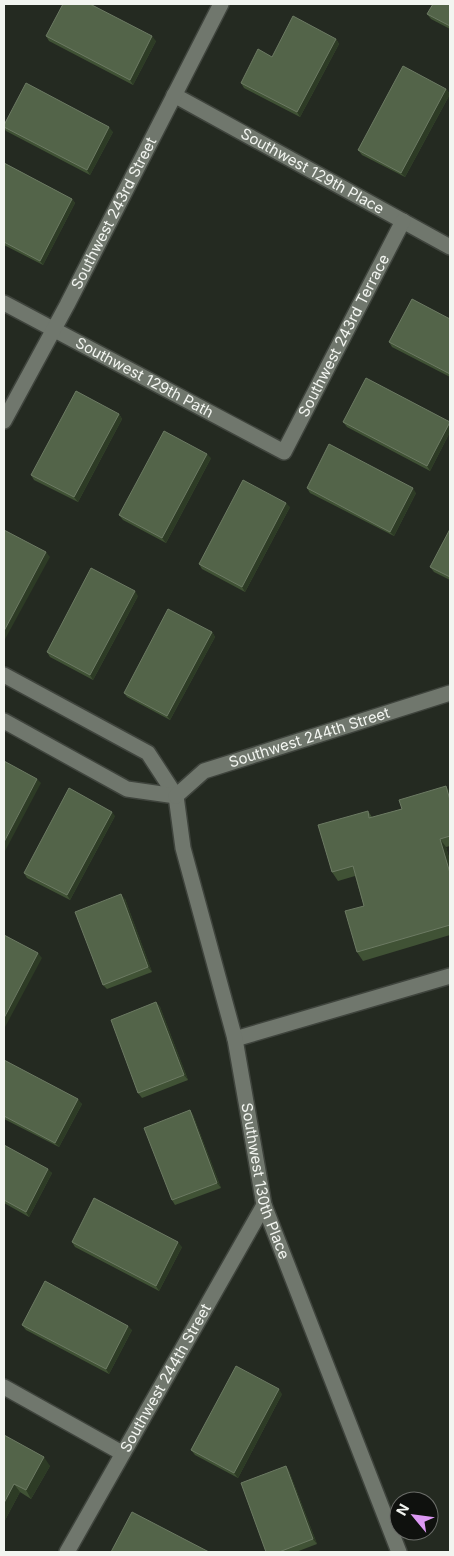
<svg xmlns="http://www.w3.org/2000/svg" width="454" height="1556" viewBox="0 0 454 1556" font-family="Inter,sans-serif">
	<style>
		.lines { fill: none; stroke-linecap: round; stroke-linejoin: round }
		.lane-casing { stroke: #3f443d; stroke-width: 18 }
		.street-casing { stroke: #3f443d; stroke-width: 18 }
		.lane { stroke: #70776d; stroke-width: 15 }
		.street { stroke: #70776d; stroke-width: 15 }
		.wall { fill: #405235 }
		.shaded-wall { fill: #2d3b25 }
		.building { fill: #536449; stroke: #6c7a63 }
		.labels { text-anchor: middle; stroke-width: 4.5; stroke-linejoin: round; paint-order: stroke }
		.street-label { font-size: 15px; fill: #f2f5f0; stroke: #0f110e }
	</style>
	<rect width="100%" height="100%" fill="#242a21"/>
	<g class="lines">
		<g class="lane-casing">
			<polyline id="lane" points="235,1039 450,976"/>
		</g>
		<g class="street-casing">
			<g id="street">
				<path id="s1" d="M 174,95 L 450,247"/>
				<path id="s2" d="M 4,303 L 284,452 L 403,221"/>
				<path id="s3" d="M 4,421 L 67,305 L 221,4"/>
				<path id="s4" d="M 4,675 L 148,753 L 176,796 L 183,848 L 235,1039 L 264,1205 L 399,1552"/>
				<polyline points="4,721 127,789 176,796"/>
				<path id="s5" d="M 176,796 L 204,771 L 450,693"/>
				<polyline points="4,1387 122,1453"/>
				<path id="s6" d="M 67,1552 L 264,1205"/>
			</g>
		</g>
		<use href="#lane" class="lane"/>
		<use href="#street" class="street"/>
	</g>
	<g class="wall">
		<polygon points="450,4 450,29 431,19 427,14"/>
		<polygon points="46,36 156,41 133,85 49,41"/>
		<polygon points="336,39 339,44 300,117 244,88 241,83 272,57"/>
		<polygon points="446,89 450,94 405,177 362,155 358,150"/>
		<polygon points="4,125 113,132 90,175 6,131 4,128"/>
		<polygon points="4,163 72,199 75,203 43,265 4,245"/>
		<polygon points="450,319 450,377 392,347 389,342"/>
		<polygon points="119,414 122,419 78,502 34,480 31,475"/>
		<polygon points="343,422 450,422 450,432 430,471 347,427"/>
		<polygon points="211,458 166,543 123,520 119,515"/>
		<polygon points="307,488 416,493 394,536 310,493"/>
		<polygon points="290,507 245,592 202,569 199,564"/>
		<polygon points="450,529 450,580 434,572 430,567"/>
		<polygon points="138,596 93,680 50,657 47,652"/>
		<polygon points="212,632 215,637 170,720 127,697 124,693"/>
		<polygon points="450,792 450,846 446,847 450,861 450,935 363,961 357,952 364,906 355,876 338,881 332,872 368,811 372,817 402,809"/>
		<polygon points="115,816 70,900 27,878 24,873"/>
		<polygon points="125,899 152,972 107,989 103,985"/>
		<polygon points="156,1002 160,1007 188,1080 142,1098 138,1093"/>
		<polygon points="4,1060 82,1104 59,1147 4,1119"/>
		<polygon points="190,1110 193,1115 221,1188 175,1205 172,1200"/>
		<polygon points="4,1145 52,1173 29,1217 4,1203"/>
		<polygon points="72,1242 182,1247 159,1291 75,1247"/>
		<polygon points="22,1325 132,1330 109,1374 26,1330"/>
		<polygon points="282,1394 238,1478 195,1455 191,1450"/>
		<polygon points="4,1435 50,1466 31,1499 20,1492 4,1522"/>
		<polygon points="286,1466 289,1471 317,1544 296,1552 266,1552"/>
	</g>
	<g class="shaded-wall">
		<polygon points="152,36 156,41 133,85 130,80"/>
		<polygon points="336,39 339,44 300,117 297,112"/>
		<polygon points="446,89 450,94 405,177 401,173"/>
		<polygon points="109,127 113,132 90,175 87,170"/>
		<polygon points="72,199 75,203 43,265 40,261"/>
		<polygon points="119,414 122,419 78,502 74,497"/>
		<polygon points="450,422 450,432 430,471 427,466"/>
		<polygon points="207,454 211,458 166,543 162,538"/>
		<polygon points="413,488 416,493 394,536 390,532"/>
		<polygon points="286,503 290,507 245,592 242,587"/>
		<polygon points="46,552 50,557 4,641 4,631"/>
		<polygon points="135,591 138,596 93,680 90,675"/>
		<polygon points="212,632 215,637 170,720 167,716"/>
		<polygon points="37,779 41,783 4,853 4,842"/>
		<polygon points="446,786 450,792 450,800"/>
		<polygon points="112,812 115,816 70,900 67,895"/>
		<polygon points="440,839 446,847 450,861 450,873"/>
		<polygon points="121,894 125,899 152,972 148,967"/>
		<polygon points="38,953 42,958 4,1029 4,1018"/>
		<polygon points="156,1002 160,1007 188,1080 184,1075"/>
		<polygon points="78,1099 82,1104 59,1147 55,1143"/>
		<polygon points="190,1110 193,1115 221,1188 217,1183"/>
		<polygon points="48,1169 52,1173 29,1217 26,1212"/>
		<polygon points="178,1242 182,1247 159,1291 156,1286"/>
		<polygon points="128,1326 132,1330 109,1374 106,1369"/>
		<polygon points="279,1389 282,1394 238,1478 234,1473"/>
		<polygon points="44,1457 50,1466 31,1499 26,1490"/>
		<polygon points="286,1466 289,1471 317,1544 313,1539"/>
		<polygon points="14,1484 20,1492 4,1522 4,1503"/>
	</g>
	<g class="building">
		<polygon points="63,4 90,4 152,36 130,80 46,36"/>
		<polygon points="433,4 450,4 450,26 427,14"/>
		<polygon points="293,16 336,39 297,112 241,83 258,49 272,57"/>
		<polygon points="403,66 446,89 401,173 358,150"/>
		<polygon points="26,83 109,127 87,170 4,127 4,125"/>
		<polygon points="4,163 72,199 40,261 4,242"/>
		<polygon points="412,299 450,319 450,374 389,342"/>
		<polygon points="366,378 450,422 427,466 343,422"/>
		<polygon points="76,391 119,414 74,497 31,475"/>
		<polygon points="164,431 207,454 162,538 119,515"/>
		<polygon points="329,444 413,488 390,532 307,488"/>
		<polygon points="243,480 286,503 242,587 199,564"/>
		<polygon points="450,529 450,577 430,567"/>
		<polygon points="4,530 46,552 4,631"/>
		<polygon points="91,568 135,591 90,675 47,652"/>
		<polygon points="168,609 212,632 167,716 124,693"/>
		<polygon points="4,761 37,779 4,842"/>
		<polygon points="446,786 450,800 450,836 440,839 450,873 450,925 357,952 345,911 364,906 353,866 332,872 318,825 368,811 369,818 402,809 399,800"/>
		<polygon points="69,788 112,812 67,895 24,873"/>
		<polygon points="121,894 148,967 103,985 75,912"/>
		<polygon points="4,935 38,953 4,1018"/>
		<polygon points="156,1002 184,1075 138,1093 111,1020"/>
		<polygon points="4,1060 78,1099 55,1143 4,1116"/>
		<polygon points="190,1110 217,1183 172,1200 144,1128"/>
		<polygon points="4,1145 48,1169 26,1212 4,1200"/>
		<polygon points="94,1198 178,1242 156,1286 72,1242"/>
		<polygon points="45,1281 128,1326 106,1369 22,1325"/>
		<polygon points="236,1366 279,1389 234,1473 191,1450"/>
		<polygon points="4,1435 44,1457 26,1490 14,1484 4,1503"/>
		<polygon points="286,1466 313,1539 279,1552 266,1552 241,1483"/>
		<polygon points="132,1512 209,1552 111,1552"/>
	</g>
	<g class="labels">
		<g class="street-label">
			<text dy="5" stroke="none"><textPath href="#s1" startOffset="158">Southwest 129th Place</textPath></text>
			<text dy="5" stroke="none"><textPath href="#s3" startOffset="235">Southwest 243rd Street</textPath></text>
			<text dy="5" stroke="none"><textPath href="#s2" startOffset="448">Southwest 243rd Terrace</textPath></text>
			<text dy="5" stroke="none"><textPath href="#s2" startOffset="159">Southwest 129th Path</textPath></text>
			<text dy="5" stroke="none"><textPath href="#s5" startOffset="148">Southwest 244th Street</textPath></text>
			<text dy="5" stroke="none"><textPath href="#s4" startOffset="611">Southwest 130th Place</textPath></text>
			<text dy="5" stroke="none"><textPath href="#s6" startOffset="200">Southwest 244th Street</textPath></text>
		</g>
	</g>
	<rect width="454" height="1556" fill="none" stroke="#f2f5f0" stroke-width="10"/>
	<g transform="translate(414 1516) rotate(299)"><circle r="24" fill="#0f110e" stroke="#6a6c68"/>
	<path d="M0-4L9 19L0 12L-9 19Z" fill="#dd99f4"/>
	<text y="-8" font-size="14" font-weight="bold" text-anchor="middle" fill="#f2f5f0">N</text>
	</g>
</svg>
